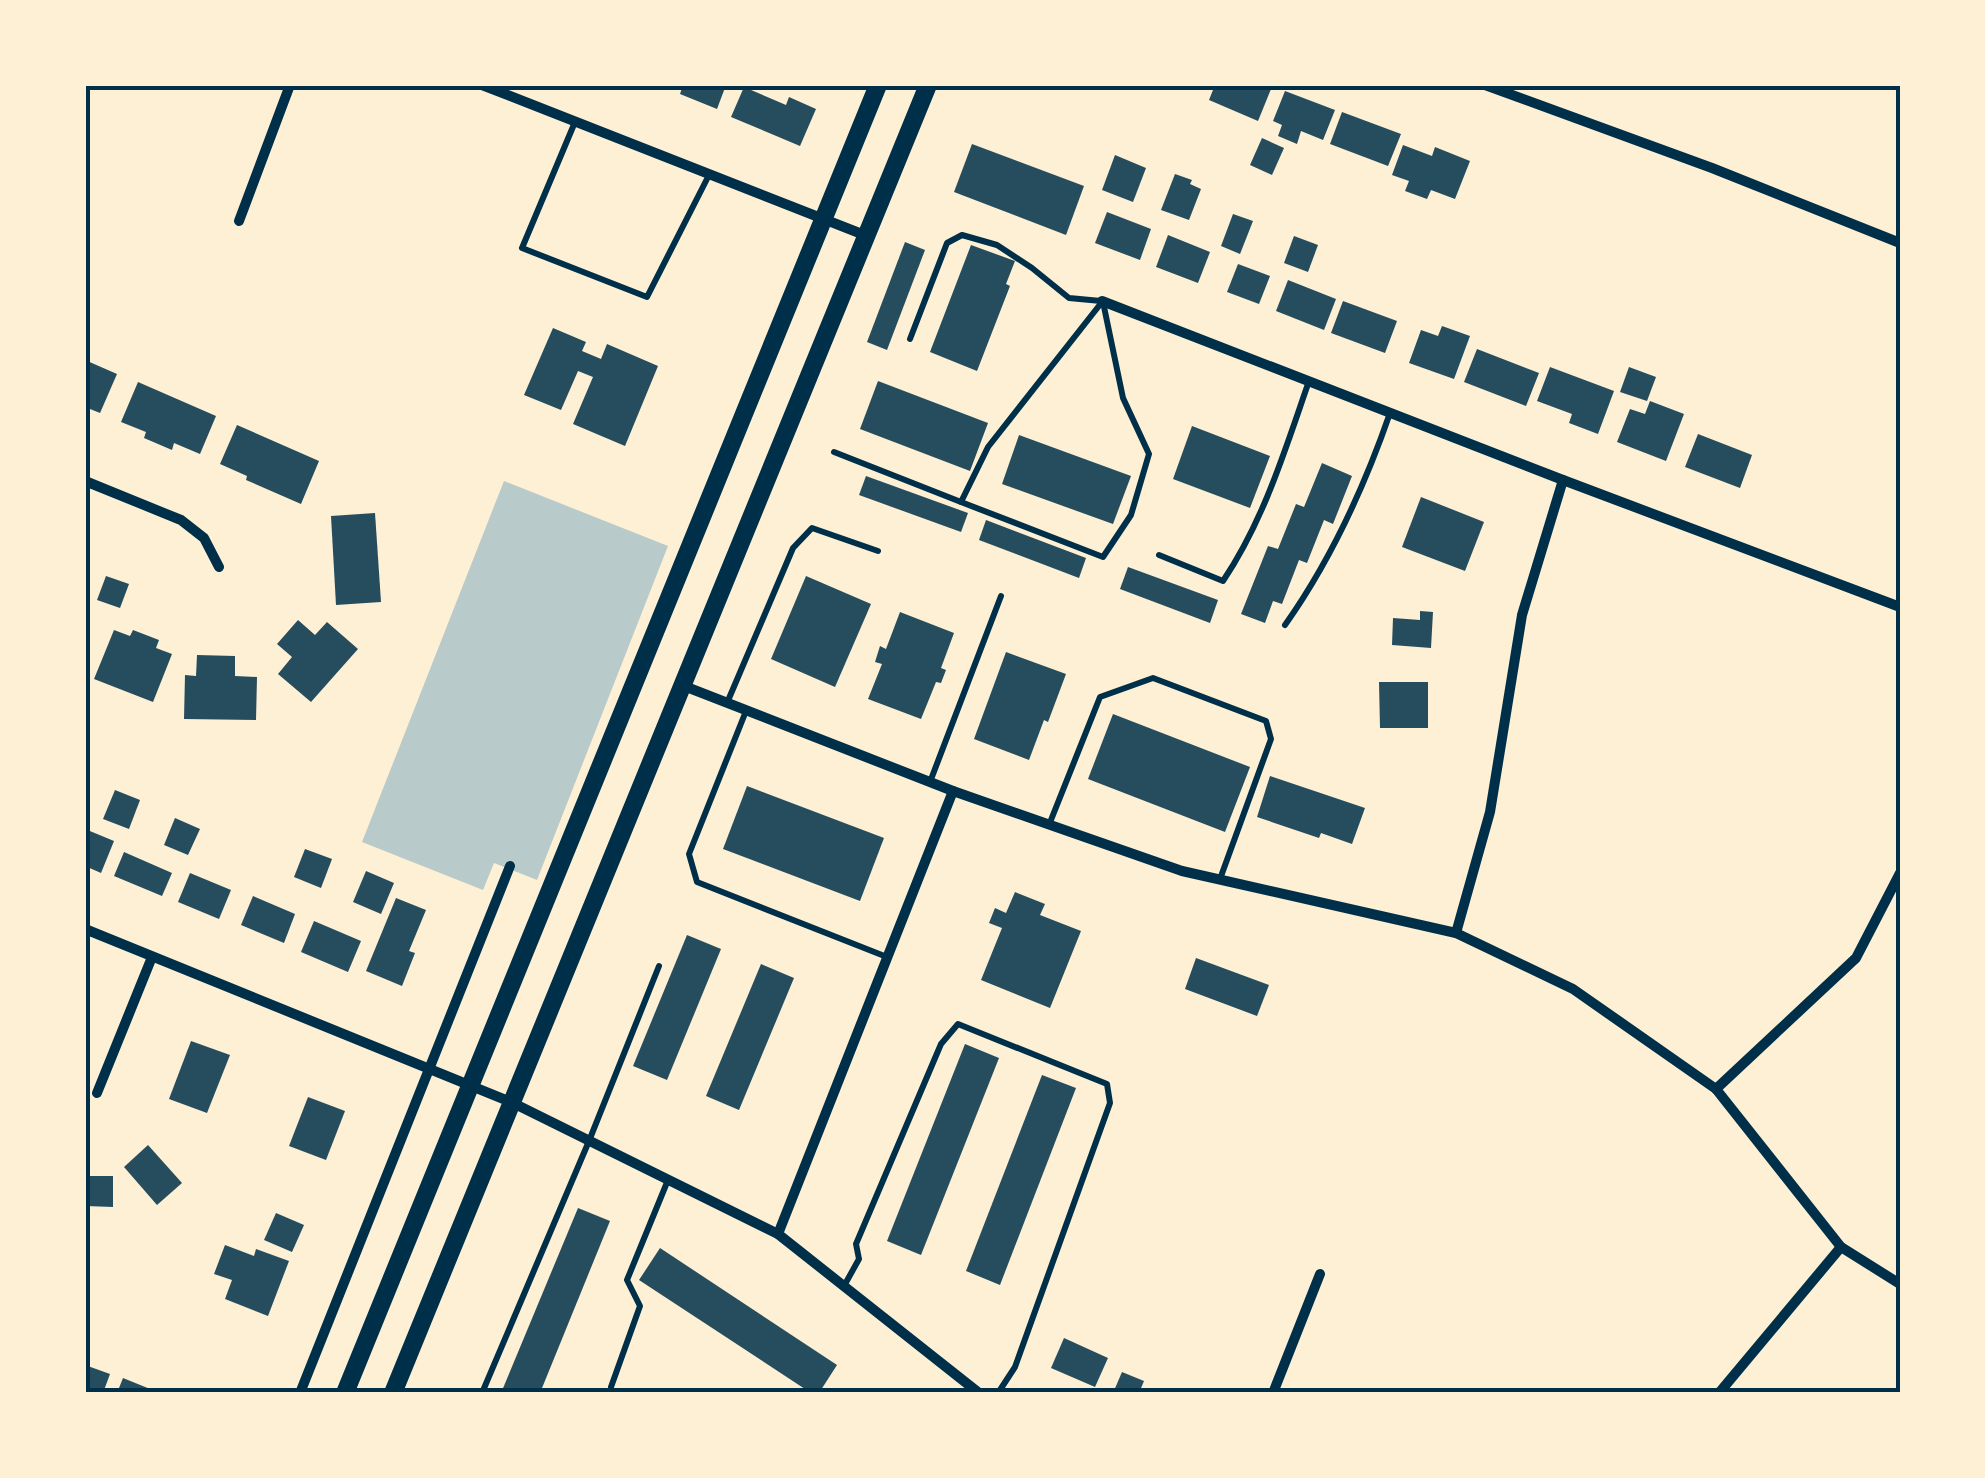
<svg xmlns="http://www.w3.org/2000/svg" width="1985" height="1478" viewBox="0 0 1985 1478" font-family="'Exo 2',sans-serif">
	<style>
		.green { fill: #b9caca }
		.building { fill: #264d5e }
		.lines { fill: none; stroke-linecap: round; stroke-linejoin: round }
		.service { stroke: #003049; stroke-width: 6 }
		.minor { stroke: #003049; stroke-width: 10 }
		.secondary { stroke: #003049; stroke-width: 18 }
		.neatline { fill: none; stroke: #003049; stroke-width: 4 }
	</style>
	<rect width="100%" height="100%" fill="#fdf0d5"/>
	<polygon class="green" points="504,481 668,546 537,880 494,863 483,890 362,842"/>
	<g class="building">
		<polygon points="683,85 726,85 717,109 680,94"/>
		<polygon points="1215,85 1262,85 1271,89 1258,121 1209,100"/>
		<polygon points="744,87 786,105 789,97 816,109 800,146 731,117"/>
		<polygon points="1285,91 1335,110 1323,140 1301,131 1297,144 1278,136 1282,125 1273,121"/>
		<polygon points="1342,112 1401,134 1388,166 1330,144"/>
		<polygon points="1262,138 1284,148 1272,175 1250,165"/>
		<polygon points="972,144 1084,186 1066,235 954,192"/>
		<polygon points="1403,145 1432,156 1435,147 1470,161 1455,199 1431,190 1427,199 1405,191 1409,181 1392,175"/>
		<polygon points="1115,155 1146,168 1133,202 1102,190"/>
		<polygon points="1175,174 1192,180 1190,184 1201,189 1189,220 1161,210"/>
		<polygon points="1107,212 1151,229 1140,260 1095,243"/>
		<polygon points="1233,214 1253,221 1240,254 1221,246"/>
		<polygon points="1168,235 1210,252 1198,283 1156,267"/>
		<polygon points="1294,236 1318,245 1308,272 1284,263"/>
		<polygon points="905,242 925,250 887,350 867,342"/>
		<polygon points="971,245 1015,261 1006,284 1010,286 977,371 930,352"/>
		<polygon points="1238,264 1270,276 1259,304 1227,292"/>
		<polygon points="1288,280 1336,299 1324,330 1276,311"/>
		<polygon points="1343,301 1397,321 1385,353 1331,333"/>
		<polygon points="1442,326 1470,336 1454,379 1409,363 1421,330 1438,336"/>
		<polygon points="553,328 586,342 582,351 601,359 607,344 658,366 625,446 573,424 593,377 578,371 561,410 524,395"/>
		<polygon points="1477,349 1539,373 1526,406 1464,382"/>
		<polygon points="85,360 117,374 100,413 85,407"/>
		<polygon points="1550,367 1614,391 1598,434 1569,423 1572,414 1537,401"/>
		<polygon points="1629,367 1656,377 1647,401 1620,392"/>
		<polygon points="878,381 988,423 970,471 860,429"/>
		<polygon points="138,382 216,416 200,454 174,443 172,450 144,438 146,432 121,422"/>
		<polygon points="1650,401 1684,414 1666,461 1617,442 1630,409 1645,414"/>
		<polygon points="237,425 319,461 301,504 246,480 247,476 220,464"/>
		<polygon points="1192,426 1270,456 1250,508 1173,479"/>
		<polygon points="1698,434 1752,455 1740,488 1685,467"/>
		<polygon points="1019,435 1131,476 1113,524 1002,484"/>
		<polygon points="1322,463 1352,476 1333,524 1324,520 1307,563 1299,560 1282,604 1273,601 1265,623 1241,614 1268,546 1278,549 1296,504 1304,507"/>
		<polygon points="866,476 968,513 961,532 859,495"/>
		<polygon points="1421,497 1484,522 1465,571 1402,547"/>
		<polygon points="375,513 381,602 336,605 331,516"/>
		<polygon points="986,520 1086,558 1079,578 979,540"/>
		<polygon points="1128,567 1218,600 1210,623 1120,589"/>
		<polygon points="106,576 129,584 120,608 97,600"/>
		<polygon points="806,576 871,604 835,687 771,659"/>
		<polygon points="1420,611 1433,612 1431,648 1392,645 1393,618 1420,620"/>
		<polygon points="900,612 954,633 941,668 946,670 941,683 936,682 921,719 868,699 882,664 875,662 880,646 886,649"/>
		<polygon points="298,620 315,635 327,622 358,649 311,702 278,674 292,657 277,644"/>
		<polygon points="114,630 130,636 133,630 159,640 156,648 172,654 153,702 94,679"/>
		<polygon points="1006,652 1066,674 1048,722 1044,720 1029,760 974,739"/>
		<polygon points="197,655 235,656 235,676 257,677 256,720 184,719 185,675 196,676"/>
		<polygon points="1379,682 1428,682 1428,728 1380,728"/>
		<polygon points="1113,714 1250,767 1225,832 1088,779"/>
		<polygon points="1270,776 1365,808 1352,844 1321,833 1319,838 1257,817"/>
		<polygon points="747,786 884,838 860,901 723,849"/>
		<polygon points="115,790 140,800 129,829 103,819"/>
		<polygon points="175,818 200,829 188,855 164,845"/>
		<polygon points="85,829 114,841 101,873 85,866"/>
		<polygon points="305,849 332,859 321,888 294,877"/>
		<polygon points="124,852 172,873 162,896 114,876"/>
		<polygon points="366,871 394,883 381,914 353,902"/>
		<polygon points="190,873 231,890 219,919 178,902"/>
		<polygon points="1015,892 1045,904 1040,915 1081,931 1050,1008 981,980 1002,928 989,923 995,908 1006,913"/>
		<polygon points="253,896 295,914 284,943 241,925"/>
		<polygon points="396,898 426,910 409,951 415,953 402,986 366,971"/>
		<polygon points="314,921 361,941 348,972 301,952"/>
		<polygon points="687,935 721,949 667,1080 633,1066"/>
		<polygon points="1196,958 1269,985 1257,1016 1185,989"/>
		<polygon points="761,964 794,978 739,1110 706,1096"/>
		<polygon points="191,1041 230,1055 207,1113 169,1099"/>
		<polygon points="965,1044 999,1058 921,1255 887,1241"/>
		<polygon points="1042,1075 1076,1088 1000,1285 966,1271"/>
		<polygon points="308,1097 345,1111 326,1160 289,1146"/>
		<polygon points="148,1145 182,1183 157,1205 124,1167"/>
		<polygon points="85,1176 113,1176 113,1207 85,1206"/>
		<polygon points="578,1208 610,1221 540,1393 501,1393"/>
		<polygon points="276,1213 304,1225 292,1252 264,1240"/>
		<polygon points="225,1245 254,1256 256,1249 289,1261 268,1316 225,1299 232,1280 214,1274"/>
		<polygon points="660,1248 837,1365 819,1393 811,1393 639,1280"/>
		<polygon points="1064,1338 1108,1358 1095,1387 1051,1368"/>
		<polygon points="85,1365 110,1374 103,1393 85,1393"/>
		<polygon points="1122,1372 1144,1381 1139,1393 1113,1393"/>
		<polygon points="123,1378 160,1393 117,1393"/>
	</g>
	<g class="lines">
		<g class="service">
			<polyline points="575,122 522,248 647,297 709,175"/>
			<polyline points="910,339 947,243 962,235 997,245 1032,268 1069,298 1101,301"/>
			<polyline points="834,452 961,502 988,447 1102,302"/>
			<polyline points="961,502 1103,557 1131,515 1149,454 1123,398 1103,302"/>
			<path d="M 1159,555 L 1223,581 C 1264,520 1285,450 1309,381"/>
			<path d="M 1285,625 C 1331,560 1364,488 1390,413"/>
			<polyline points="727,703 793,548 812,528 878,551"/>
			<polyline points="746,711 689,854 697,882 887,957"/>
			<polyline points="930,782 1001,596"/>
			<polyline points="1049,825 1100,697 1153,678 1266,721 1271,739 1220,879"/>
			<polyline points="844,1286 859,1259 856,1244 941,1044 958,1024 1107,1084 1110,1103 1015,1367 998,1393"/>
			<polyline points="611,1387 640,1306 627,1280 668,1180"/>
			<polyline points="482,1393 589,1141 659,966"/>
		</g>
		<g class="minor">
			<polyline points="482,85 867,236"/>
			<polyline points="1485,85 1712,168 1900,243"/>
			<polyline points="239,221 290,85"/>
			<polyline points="1102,301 1563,480 1900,607"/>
			<polyline points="85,481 181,520 204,538 219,567"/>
			<polyline points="684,686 953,791 1182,871 1456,933 1573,989 1716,1089 1841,1247 1900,1284"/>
			<polyline points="85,929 511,1102 778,1234 979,1393"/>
			<polyline points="1456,933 1490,812 1522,615 1563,480"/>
			<polyline points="1716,1089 1856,958 1900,873"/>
			<polyline points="97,1093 152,957"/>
			<polyline points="778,1234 953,791"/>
			<polyline points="300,1393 510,866"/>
			<polyline points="1273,1393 1320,1274"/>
			<polyline points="1719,1393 1841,1247"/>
		</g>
		<g class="secondary">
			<polyline points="345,1393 878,85"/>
			<polyline points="393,1393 928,85"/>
		</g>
	</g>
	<rect width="1985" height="1478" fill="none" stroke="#fdf0d5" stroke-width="175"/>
	<rect x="88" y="88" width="1810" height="1302" class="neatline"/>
</svg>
